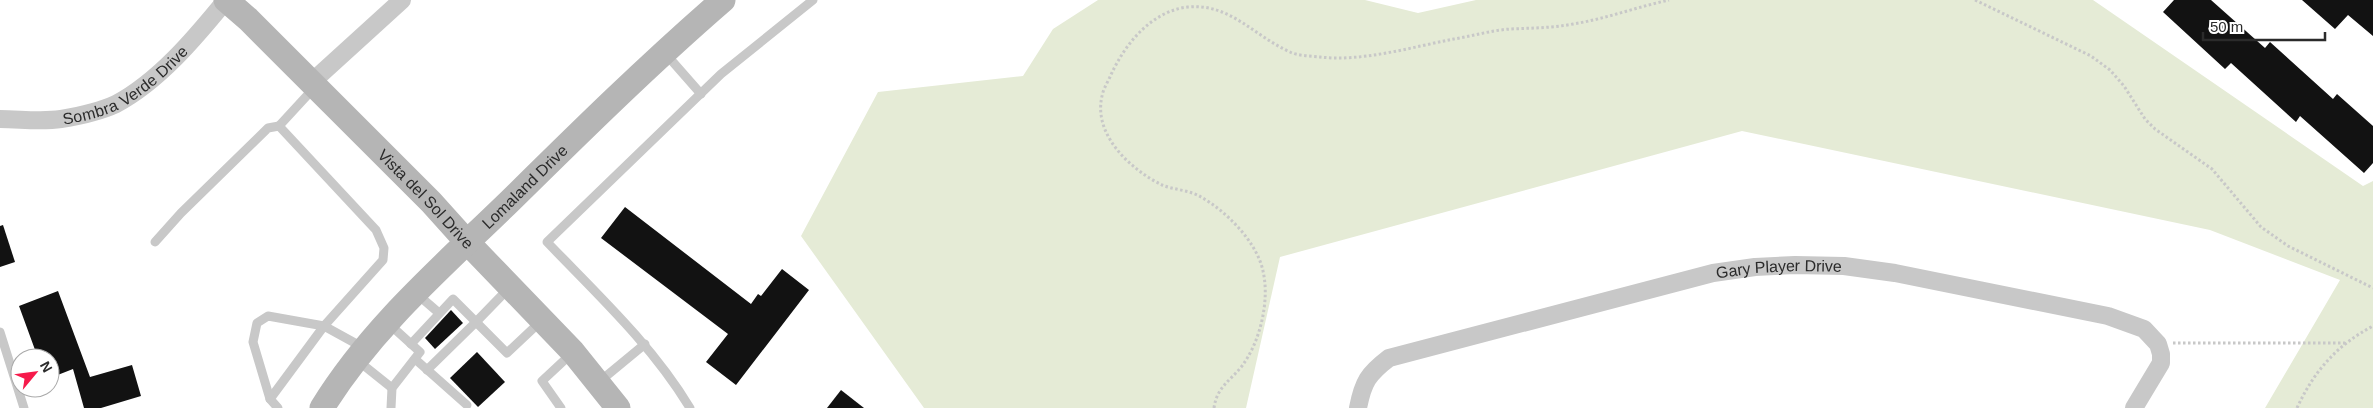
<svg xmlns="http://www.w3.org/2000/svg" width="2373" height="408" viewBox="0 0 2373 408" font-family="Helvetica,sans-serif">
	<style>
		.green { fill: #e5ebd6 }
		.building { fill: #121212 }
		.lines { fill: none; stroke-linecap: round; stroke-linejoin: round }
		.path { stroke: #c8c8c8; stroke-width: 3; stroke-dasharray: 2.5 2.5; stroke-linecap: butt }
		.lane { stroke: #c8c8c8; stroke-width: 9 }
		.street { stroke: #c8c8c8; stroke-width: 18 }
		.secondary { stroke: #b5b5b5; stroke-width: 25 }
		.labels { text-anchor: middle; stroke-width: 5; stroke-linejoin: round; paint-order: stroke }
		.street-label { font-size: 16px; fill: #2b2b2b; stroke: #fff }
	</style>
	<rect width="100%" height="100%" fill="#fff"/>
	<polygon class="green" points="1098,0 1365,0 1418,13 1476,0 2093,0 2363,186 2373,181 2373,408 2265,408 2340,280 2210,230 1742,131 1280,257 1246,408 924,408 801,236 878,92 1023,76 1053,29"/>
	<g class="building">
		<polygon points="2174,0 2211,0 2265,48 2270,42 2333,99 2337,94 2373,126 2373,163 2364,173 2300,116 2296,122 2231,63 2225,69 2163,12"/>
		<polygon points="2302,0 2373,0 2373,36 2348,15 2335,29"/>
		<polygon points="625,207 751,304 758,294 761,296 782,269 809,290 736,385 706,362 728,334 601,238"/>
		<polygon points="3,225 15,262 0,267 0,226"/>
		<polygon points="58,291 90,377 132,365 141,396 101,408 84,408 73,369 50,378 50,358 38,358 19,306"/>
		<polygon points="451,310 463,323 435,349 425,338"/>
		<polygon points="477,352 505,382 478,407 450,378"/>
		<polygon points="841,390 864,408 827,408"/>
	</g>
	<g class="lines">
		<g class="path">
			<polyline points="1975,0 2091,56 2110,70 2124,86 2145,119 2155,129 2212,169 2261,227 2288,246 2373,288"/>
			<polyline points="2173,343 2345,343"/>
			<path d="M 1214,408 C 1217,387 1229,382 1242,366 C 1260,342 1270,301 1263,271 C 1257,242 1226,211 1201,197 C 1190,190 1174,190 1162,185 C 1130,169 1093,135 1102,96 C 1103,90 1107,83 1110,77 C 1124,45 1151,11 1188,7 C 1230,3 1254,36 1290,52 C 1298,56 1311,56 1320,57 C 1362,62 1412,47 1454,39 C 1473,36 1492,30 1511,29 C 1532,28 1552,28 1573,24 C 1605,19 1637,7 1669,0"/>
			<path d="M 2297,408 C 2314,371 2337,345 2373,326"/>
		</g>
		<g class="lane">
			<polyline points="665,53 701,94"/>
			<polyline points="155,242 181,213 268,128 279,126"/>
			<polyline points="509,288 476,322 507,353 540,322"/>
			<polyline points="417,294 439,313"/>
			<polyline points="388,323 420,352 392,388 391,408"/>
			<polyline points="0,332 24,408"/>
			<polyline points="411,344 453,299 476,322 427,370"/>
			<polyline points="415,359 467,405"/>
			<polyline points="357,360 392,388"/>
			<polyline points="599,382 645,344"/>
			<polyline points="270,399 324,326 383,260 384,248 376,230 279,126 314,88"/>
			<polyline points="278,408 270,399 253,342 257,323 268,316 324,326 364,348"/>
			<polyline points="561,408 542,381 571,354"/>
			<path d="M 690,408 C 652,345 598,295 547,242 L 721,74 L 813,0"/>
		</g>
		<g class="street">
			<polyline points="313,81 402,0"/>
			<path id="s1" d="M 0,119 C 20,119 41,122 61,119 C 79,116 99,112 116,104 C 159,81 195,38 226,0"/>
			<path id="s2" d="M 1358,408 C 1363,382 1368,374 1389,358 L 1713,273 L 1755,267 L 1795,265 L 1844,266 L 1895,273 L 2108,316 L 2144,329 L 2158,344 L 2161,354 L 2161,363 L 2134,408"/>
		</g>
		<g class="secondary">
			<path id="s3" d="M 226,0 L 248,19 L 431,202 L 467,242 L 573,352 L 618,408"/>
			<path id="s4" d="M 322,408 C 371,328 442,267 509,202 C 579,133 649,64 723,0"/>
		</g>
	</g>
	<g class="labels">
		<g class="street-label">
			<text dy="6" stroke="none"><textPath href="#s1" startOffset="135">Sombra Verde Drive</textPath></text>
			<text dy="6" stroke="none"><textPath href="#s4" startOffset="301">Lomaland Drive</textPath></text>
			<text dy="6" stroke="none"><textPath href="#s3" startOffset="282">Vista del Sol Drive</textPath></text>
			<text dy="6" stroke="none"><textPath href="#s2" startOffset="462">Gary Player Drive</textPath></text>
		</g>
	</g>
	<g transform="translate(35 373) rotate(61)"><circle r="24" fill="#ffffff" stroke="#aaaaaa"/>
	<path d="M0-4L9 19L0 12L-9 19Z" fill="#f61a4b"/>
	<text y="-8" font-size="14" font-weight="bold" text-anchor="middle" fill="#2b2b2b">N</text>
	</g>
	<path d="M2203 32v8h122v-8" fill="none" stroke="#2b2b2b" stroke-width="2.5"/>
	<text x="2210" y="32" font-size="15" fill="#2b2b2b" stroke="#ffffff" stroke-width="4" paint-order="stroke">50 m</text>
</svg>
